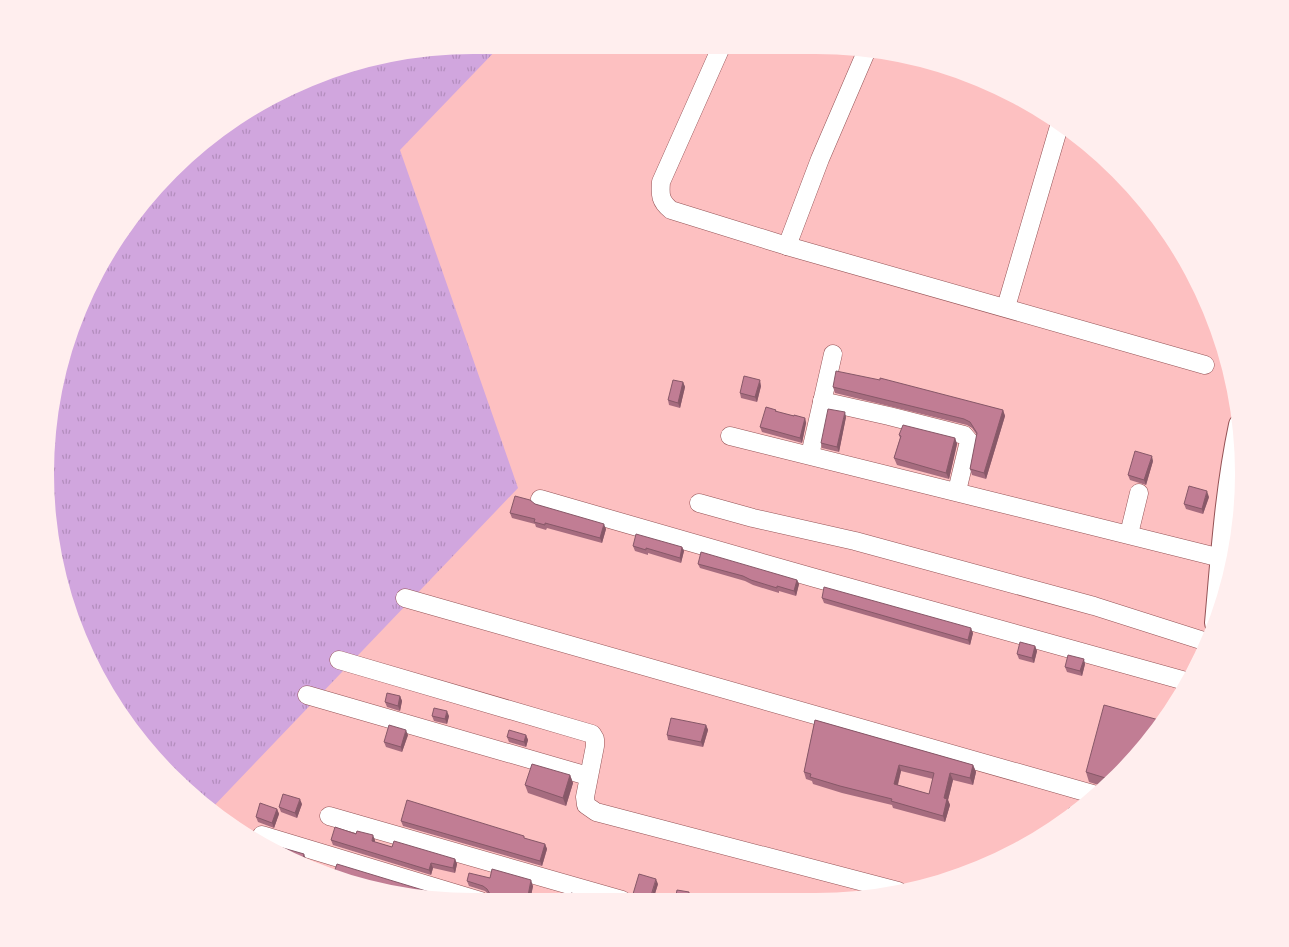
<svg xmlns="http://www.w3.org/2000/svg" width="1289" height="947" viewBox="0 0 1289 947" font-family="Manrope,sans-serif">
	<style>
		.grass { fill: url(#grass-tufts) }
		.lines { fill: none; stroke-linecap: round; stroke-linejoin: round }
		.minor-casing { stroke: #945255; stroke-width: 19 }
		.major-casing { stroke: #945255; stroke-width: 24 }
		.minor { stroke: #fff; stroke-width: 18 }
		.major { stroke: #fff; stroke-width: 22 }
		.wall { fill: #a66c7f; fill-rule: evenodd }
		.shaded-wall { fill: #875868 }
		.building { fill: #c17d94; stroke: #875868; fill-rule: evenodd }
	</style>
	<defs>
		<pattern id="grass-tufts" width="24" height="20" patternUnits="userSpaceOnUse" patternTransform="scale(1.25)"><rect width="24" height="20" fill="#d1a6de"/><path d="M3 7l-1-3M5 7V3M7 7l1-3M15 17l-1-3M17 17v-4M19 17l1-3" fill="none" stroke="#b38dbd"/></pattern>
	</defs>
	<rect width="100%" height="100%" fill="#fdc0c1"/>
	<polygon class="grass" points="473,45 501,45 400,150 518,488 210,810 191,796 134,735 78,638 49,529 49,417 89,284 151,191 236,117 362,60"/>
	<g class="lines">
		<g class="minor-casing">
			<g id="minor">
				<path d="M 722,45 L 661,182 C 660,195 660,201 671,210 L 787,246 L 1205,365"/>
				<polyline points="787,246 820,159 866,52"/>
				<polyline points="1006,307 1060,123"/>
				<polyline points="822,401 889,416 964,435 969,441 957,491"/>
				<polyline points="730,436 1233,561"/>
				<polyline points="810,455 833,354"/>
				<polyline points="540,499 815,578 1189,682"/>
				<polyline points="699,503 753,518 855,541 1094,606 1207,642"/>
				<polyline points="1129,534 1139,493"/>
				<polyline points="405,598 1096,795"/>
				<polyline points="339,660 592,734 595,739 595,746 585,797 586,805 596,812 898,891"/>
				<polyline points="307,695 588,776"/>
				<polyline points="329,816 622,900"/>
				<polyline points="262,835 481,901"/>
			</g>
		</g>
		<g class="major-casing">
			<path id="major" d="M 1216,623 C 1222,557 1226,491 1240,425"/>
		</g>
		<use href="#minor" class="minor"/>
		<use href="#major" class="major"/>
	</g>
	<g class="wall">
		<polygon points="880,380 1003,410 1005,416 986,479 972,475 970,469 977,435 972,428 967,425 835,393 833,387"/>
		<polygon points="683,382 685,387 680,408 669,405 668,400"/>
		<polygon points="761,386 757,402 741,398 740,393"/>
		<polygon points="776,410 777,412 794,416 805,418 806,423 802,443 762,432 760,427"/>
		<polygon points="846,417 839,452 822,448 821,443"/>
		<polygon points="899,435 955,438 957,444 949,479 897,465 894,458 900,438"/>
		<polygon points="1153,461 1146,485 1130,480 1128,475"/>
		<polygon points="1209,497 1203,514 1186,509 1184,504"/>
		<polygon points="535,504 606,529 602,543 547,528 546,530 536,527 535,524 512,518 510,513"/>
		<polygon points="633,546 682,547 684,551 681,563 648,553 648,555 635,551"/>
		<polygon points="698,564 797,580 799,584 796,596 779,591 779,593 753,585 745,581 700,568"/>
		<polygon points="822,598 973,633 970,645 824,603"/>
		<polygon points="1035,646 1037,651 1034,663 1019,659 1017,654"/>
		<polygon points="1085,664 1082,676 1067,672 1065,667"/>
		<polygon points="400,696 402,701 400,711 387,707 385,702"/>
		<polygon points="432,716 449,716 447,724 434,721"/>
		<path d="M 815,720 L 973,765 L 976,772 L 973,785 L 953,780 L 948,800 L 950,805 L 945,822 L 893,808 L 892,805 L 842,793 L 813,784 L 812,781 L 806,779 L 804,772 ZM 901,771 L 933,779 L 929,794 L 898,785 Z"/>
		<polygon points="1159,720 1161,724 1138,756 1105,787 1089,782 1086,772"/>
		<polygon points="706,725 708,730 703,747 668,740 667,735"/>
		<polygon points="408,735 402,752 386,747 384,742"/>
		<polygon points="526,735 528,740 526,747 509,742 507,737"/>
		<polygon points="570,775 573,783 566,806 528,793 525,785"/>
		<polygon points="302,804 297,818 281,812 279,807"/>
		<polygon points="277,809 279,814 274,828 258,822 256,817"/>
		<polygon points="401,821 525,839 545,844 547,849 542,866 403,826"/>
		<polygon points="331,840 375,840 375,842 392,847 455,859 457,864 455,873 433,868 431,875 333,845"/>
		<polygon points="490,878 533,886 530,901 504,901 489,895 485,891 469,886 467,881"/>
		<polygon points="658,884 653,900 635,899 633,894"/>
	</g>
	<g class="shaded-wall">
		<polygon points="760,380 761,386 757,402 755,397"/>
		<polygon points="683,382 685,387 680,408 678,403"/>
		<polygon points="1003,410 1005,416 986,479 984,473"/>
		<polygon points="845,412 846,417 839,452 837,447"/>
		<polygon points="805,418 806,423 802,443 800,438"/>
		<polygon points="955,438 957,444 949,479 946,473"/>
		<polygon points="1152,456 1153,461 1146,485 1144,480"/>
		<polygon points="1207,491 1209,497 1203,514 1202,509"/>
		<polygon points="604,524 606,529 602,543 600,538"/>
		<polygon points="682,547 684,551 681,563 680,558"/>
		<polygon points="797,580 799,584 796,596 794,591"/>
		<polygon points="971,628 973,633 970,645 968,640"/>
		<polygon points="1035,646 1037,651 1034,663 1032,658"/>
		<polygon points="1084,659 1085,664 1082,676 1080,671"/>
		<polygon points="400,696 402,701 400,711 398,706"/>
		<polygon points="447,711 449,716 447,724 445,719"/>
		<polygon points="1159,720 1161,724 1156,730"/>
		<polygon points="706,725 708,730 703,747 701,742"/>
		<polygon points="406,730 408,735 402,752 401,747"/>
		<polygon points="526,735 528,740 526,747 524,742"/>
		<polygon points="899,765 901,771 896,791 894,784"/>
		<polygon points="973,765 976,772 973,785 970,778"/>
		<polygon points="950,773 953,780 948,800 950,805 945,822 943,816 944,798"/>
		<polygon points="570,775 573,783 566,806 563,798"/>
		<polygon points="300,799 302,804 297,818 295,813"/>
		<polygon points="277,809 279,814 274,828 272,823"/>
		<polygon points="244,828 246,833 245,835 242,833"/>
		<polygon points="373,835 375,840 374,846 372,841"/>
		<polygon points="545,844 547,849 542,866 540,861"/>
		<polygon points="304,854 306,859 305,863 302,862"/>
		<polygon points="455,859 457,864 455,873 453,868"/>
		<polygon points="431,863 433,868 431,875 429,870"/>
		<polygon points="656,879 658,884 653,900 651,900"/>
		<polygon points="531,880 533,886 530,901 527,901"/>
		<polygon points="689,892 691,898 691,899 688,899"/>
		<polygon points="498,894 500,899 500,901 496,901"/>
	</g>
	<g class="building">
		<polygon points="836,371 880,380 880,378 1003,410 984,473 970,469 977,433 970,422 964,419 833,387"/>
		<polygon points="744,376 760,380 755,397 740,393"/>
		<polygon points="673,380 683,382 678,403 668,400"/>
		<polygon points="766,407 776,410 775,411 794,416 794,415 805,418 800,438 760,427"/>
		<polygon points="828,409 845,412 837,447 821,443"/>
		<polygon points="903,425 955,438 946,473 894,458 901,436 899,435"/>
		<polygon points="1135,451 1152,456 1144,480 1128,475"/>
		<polygon points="1189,486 1207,491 1202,509 1184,504"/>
		<polygon points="515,496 530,500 535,504 604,524 600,538 545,523 545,525 534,522 535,519 510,513"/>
		<polygon points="636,534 682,547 680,558 646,548 646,550 633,546"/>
		<polygon points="701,552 797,580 794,591 777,586 777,588 751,580 743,576 698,564"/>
		<polygon points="824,587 971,628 968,640 822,598"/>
		<polygon points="1020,642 1035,646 1032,658 1017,654"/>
		<polygon points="1068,655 1084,659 1080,671 1065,667"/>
		<polygon points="387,693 400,696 398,706 385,702"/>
		<polygon points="1104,705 1159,720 1156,730 1138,756 1112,780 1086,772"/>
		<polygon points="434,708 447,711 445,719 432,716"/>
		<polygon points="671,718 706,725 701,742 667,735"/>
		<path d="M 815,720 L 973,765 L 970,778 L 950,773 L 944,798 L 947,799 L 943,816 L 891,801 L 892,799 L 840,786 L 810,777 L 811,774 L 804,772 ZM 899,765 L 934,773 L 929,794 L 894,784 Z"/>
		<polygon points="389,725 406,730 401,747 384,742"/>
		<polygon points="509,730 526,735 524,742 507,737"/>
		<polygon points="532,764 570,775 563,798 525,785"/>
		<polygon points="283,794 300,799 295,813 279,807"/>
		<polygon points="407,800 524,836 524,838 545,844 540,861 401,821"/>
		<polygon points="260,803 277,809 272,823 256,817"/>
		<polygon points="1069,808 1080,810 1077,813 1066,819"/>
		<polygon points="229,823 244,828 242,833"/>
		<polygon points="335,827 356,834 357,831 373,835 372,841 392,847 394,841 455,859 453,868 431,863 429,870 331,840"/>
		<polygon points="269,844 304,854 302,862 267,848"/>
		<polygon points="337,864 459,901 445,901 362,887 333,875"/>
		<polygon points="492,869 531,880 527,901 518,901 498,894 496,901 488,901 490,894 487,889 483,886 467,881 469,873 490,878"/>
		<polygon points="639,874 656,879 650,899 633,894"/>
		<polygon points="677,890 689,892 688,899 675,900"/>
		<polygon points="571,893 592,898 591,900 569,900"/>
	</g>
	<path d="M0 0H1289V947H0ZM473 54H816A419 419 0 0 1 1235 473V474A419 419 0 0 1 816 893H473A419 419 0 0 1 54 474V473A419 419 0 0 1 473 54Z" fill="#fee" fill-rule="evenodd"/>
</svg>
